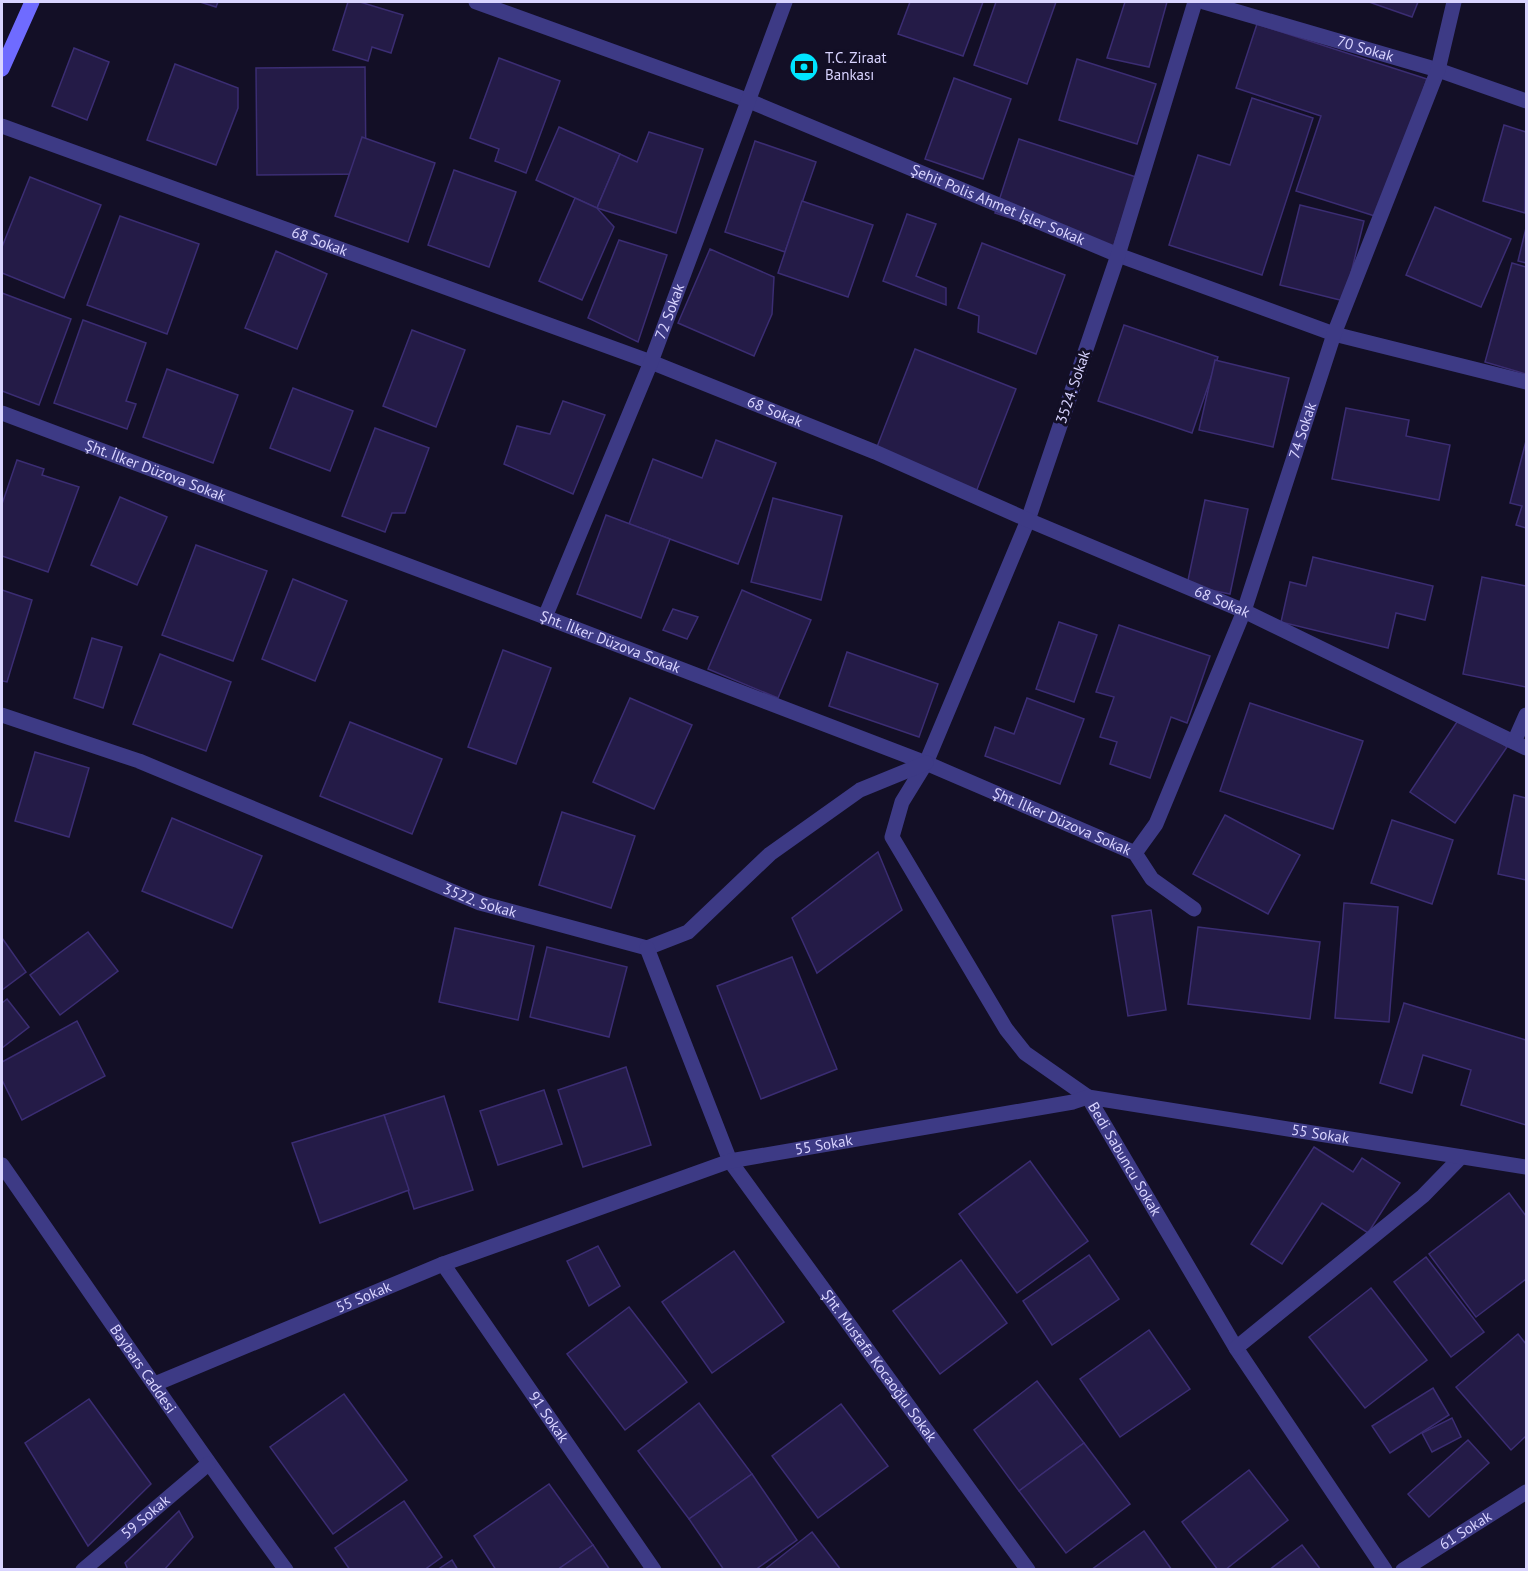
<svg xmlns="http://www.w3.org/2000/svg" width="1528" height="1571" viewBox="0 0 1528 1571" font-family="'PT Sans',sans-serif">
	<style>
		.building { fill: #241b47; stroke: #3b2d73; stroke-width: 1.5 }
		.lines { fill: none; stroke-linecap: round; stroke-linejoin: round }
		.street { stroke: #3d3a85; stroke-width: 15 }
		.secondary { stroke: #6f6bff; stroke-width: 15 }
		.labels { text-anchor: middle; stroke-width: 6; stroke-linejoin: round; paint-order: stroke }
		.street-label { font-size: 15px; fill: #d9d4ff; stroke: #130f26 }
		.poi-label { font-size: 15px; fill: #d9d4ff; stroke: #130f26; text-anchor: start }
	</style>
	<rect width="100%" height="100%" fill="#130f26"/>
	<g class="building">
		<polygon points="200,2 218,2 216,7"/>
		<polygon points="348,2 360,2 403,15 391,53 372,47 368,61 333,50"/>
		<polygon points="910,2 983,2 963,56 898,34"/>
		<polygon points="996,2 1056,2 1027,84 974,65"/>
		<polygon points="1125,2 1167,2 1149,67 1107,58"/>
		<polygon points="1369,2 1418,2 1412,17"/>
		<polygon points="1257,24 1427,79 1381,218 1296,191 1321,116 1236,88"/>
		<polygon points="74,48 109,62 87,120 52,106"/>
		<polygon points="499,58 560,81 526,173 495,161 499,149 470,138"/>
		<polygon points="1077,59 1156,84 1137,144 1059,120"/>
		<polygon points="175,64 238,88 238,108 216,165 147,140"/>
		<polygon points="365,67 366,174 257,175 256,68"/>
		<polygon points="954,78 1011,99 983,179 925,159"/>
		<polygon points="1252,98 1313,118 1262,275 1169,245 1198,155 1230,165"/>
		<polygon points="1504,125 1526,132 1525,213 1483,201"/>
		<polygon points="559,127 620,154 597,208 536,180"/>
		<polygon points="649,132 703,149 676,233 597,208 620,154 637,162"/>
		<polygon points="362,137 435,163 408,242 335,216"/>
		<polygon points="1019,139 1136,177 1112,251 995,213"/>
		<polygon points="755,141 816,162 785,252 725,232"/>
		<polygon points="454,170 516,192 489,267 428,245"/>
		<polygon points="30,177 101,205 64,298 2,273 2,247"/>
		<polygon points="575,198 597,208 614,227 582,300 539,281"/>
		<polygon points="802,201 873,225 848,297 778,273"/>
		<polygon points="1300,205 1364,221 1344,301 1280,285"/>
		<polygon points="1435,207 1511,239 1481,307 1406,275"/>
		<polygon points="907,214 936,224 916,276 946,288 946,305 883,281"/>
		<polygon points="120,216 199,244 167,334 87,305"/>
		<polygon points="1526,228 1526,263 1518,261"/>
		<polygon points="619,240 667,255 638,342 588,318"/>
		<polygon points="982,243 1065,275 1036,354 978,332 979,316 958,308"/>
		<polygon points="710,249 774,277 772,314 754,356 678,323"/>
		<polygon points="276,251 327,274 297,349 245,328"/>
		<polygon points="1512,263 1526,267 1526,374 1485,362"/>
		<polygon points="2,293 71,319 39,405 2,391"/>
		<polygon points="83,320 146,343 126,401 136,404 127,429 54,403"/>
		<polygon points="1124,325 1218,357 1192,433 1098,401"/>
		<polygon points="412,330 465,350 436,427 383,406"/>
		<polygon points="915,349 1016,389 976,492 875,452"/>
		<polygon points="1215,360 1289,378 1273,447 1199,430"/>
		<polygon points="167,369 238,395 213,463 143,437"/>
		<polygon points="293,388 353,411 330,471 270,448"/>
		<polygon points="563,401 605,415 573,494 504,464 517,426 550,434"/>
		<polygon points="1346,408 1409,420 1406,436 1450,445 1439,500 1332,479"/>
		<polygon points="375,428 429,448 405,513 392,513 385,532 342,516"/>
		<polygon points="716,440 776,463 738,564 629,524 653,459 702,478"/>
		<polygon points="1526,441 1526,528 1516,525 1522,506 1510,503"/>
		<polygon points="17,460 44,469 42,475 79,487 48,572 2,556 2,504"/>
		<polygon points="120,497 167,517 137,585 91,565"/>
		<polygon points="773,498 842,516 821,600 751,582"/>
		<polygon points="1205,500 1248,509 1230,594 1187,585"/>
		<polygon points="606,515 670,539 641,618 577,594"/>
		<polygon points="196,545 267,571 233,661 162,635"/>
		<polygon points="1313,557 1433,586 1425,620 1396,613 1388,648 1281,622 1290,582 1306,586"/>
		<polygon points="1482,577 1526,586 1526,687 1463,674"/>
		<polygon points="293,579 347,601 315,681 262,659"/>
		<polygon points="2,590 32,600 7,682 2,681"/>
		<polygon points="742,590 811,620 778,698 708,669"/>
		<polygon points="673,609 698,617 687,639 663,630"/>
		<polygon points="1059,622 1097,635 1074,702 1036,689"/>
		<polygon points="1119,625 1210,656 1187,723 1171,717 1150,778 1110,764 1117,742 1100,737 1114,697 1096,692"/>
		<polygon points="92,638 122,647 103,708 74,698"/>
		<polygon points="503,650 551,668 516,764 468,747"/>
		<polygon points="847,652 938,684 919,737 829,706"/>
		<polygon points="160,654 231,682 206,751 133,724"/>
		<polygon points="630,698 692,725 654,809 593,782"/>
		<polygon points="1027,698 1084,719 1060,784 985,756 995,727 1014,734"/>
		<polygon points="1250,703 1363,741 1333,829 1220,791"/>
		<polygon points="1461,716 1507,747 1455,823 1410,792"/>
		<polygon points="350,722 442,759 412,834 320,796"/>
		<polygon points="35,752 89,768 69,837 15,821"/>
		<polygon points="1514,795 1526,798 1526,880 1498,874"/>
		<polygon points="562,812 635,836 611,908 539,885"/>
		<polygon points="1225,815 1300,855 1268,914 1193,874"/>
		<polygon points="172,818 262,856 232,928 142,891"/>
		<polygon points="1392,820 1453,840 1432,904 1371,883"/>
		<polygon points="878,852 902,910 817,973 792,918"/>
		<polygon points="1344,903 1398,907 1389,1022 1335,1018"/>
		<polygon points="1151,910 1166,1010 1128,1016 1112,916"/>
		<polygon points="1198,927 1320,942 1310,1019 1188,1004"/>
		<polygon points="455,928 534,946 518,1020 439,1002"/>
		<polygon points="88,932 118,971 60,1015 30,975"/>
		<polygon points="2,938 26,972 2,990"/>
		<polygon points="547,947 627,967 609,1037 530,1017"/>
		<polygon points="792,957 837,1069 761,1099 717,986"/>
		<polygon points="7,999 29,1027 2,1048 2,1003"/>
		<polygon points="1404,1003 1526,1040 1526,1125 1461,1105 1471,1070 1423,1055 1412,1093 1380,1083"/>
		<polygon points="77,1021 105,1076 22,1120 2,1080 2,1062"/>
		<polygon points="626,1067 651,1145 583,1167 558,1090"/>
		<polygon points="544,1090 562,1144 498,1165 480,1111"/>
		<polygon points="444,1096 473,1190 414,1209 384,1115"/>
		<polygon points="384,1115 409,1190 320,1223 292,1143"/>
		<polygon points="1314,1147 1353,1172 1362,1158 1400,1183 1368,1233 1322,1203 1282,1264 1251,1244"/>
		<polygon points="1030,1161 1088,1241 1017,1293 959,1214"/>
		<polygon points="1509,1193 1526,1216 1526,1279 1476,1317 1429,1254"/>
		<polygon points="598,1246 620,1286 589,1306 567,1261"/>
		<polygon points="734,1251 784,1322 712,1373 662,1302"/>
		<polygon points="1089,1255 1119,1299 1052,1345 1023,1301"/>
		<polygon points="1426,1257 1484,1332 1451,1357 1394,1282"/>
		<polygon points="961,1260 1007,1323 940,1374 893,1311"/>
		<polygon points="1371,1288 1427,1360 1365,1408 1309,1337"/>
		<polygon points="629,1307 687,1382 625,1430 567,1354"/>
		<polygon points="1149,1330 1190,1389 1120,1437 1080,1379"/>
		<polygon points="1518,1334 1526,1344 1526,1436 1511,1450 1456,1387"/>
		<polygon points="1037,1381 1084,1443 1019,1491 974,1430"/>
		<polygon points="1433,1388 1449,1415 1390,1453 1372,1426"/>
		<polygon points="344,1394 407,1480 333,1534 270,1447"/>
		<polygon points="89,1399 151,1484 88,1546 25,1443"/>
		<polygon points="699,1403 752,1474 689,1519 638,1451"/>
		<polygon points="841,1404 888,1466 818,1518 772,1456"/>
		<polygon points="1452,1418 1461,1437 1432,1452 1422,1433"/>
		<polygon points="1468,1440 1489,1463 1429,1517 1408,1494"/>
		<polygon points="1084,1443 1130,1504 1066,1553 1019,1491"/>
		<polygon points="1249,1470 1288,1520 1225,1570 1218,1570 1182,1522"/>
		<polygon points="752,1474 797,1540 755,1570 724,1570 689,1519"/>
		<polygon points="549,1484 593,1545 557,1570 496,1570 474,1536"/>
		<polygon points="404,1501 442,1557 424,1570 350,1570 335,1548"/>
		<polygon points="179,1511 193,1537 164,1570 128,1570 125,1563"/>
		<polygon points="1144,1531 1172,1570 1091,1570"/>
		<polygon points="812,1532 841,1570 764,1570"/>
		<polygon points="593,1545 610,1570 557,1570"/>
		<polygon points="1302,1545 1321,1570 1269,1570"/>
		<polygon points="452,1560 458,1570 437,1570"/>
	</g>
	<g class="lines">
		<g class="street">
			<path id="s1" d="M 476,2 L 747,100 L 1118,255 L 1334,334 L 1526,382"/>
			<path id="s2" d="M 1195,2 L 1118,255 L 1028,520 L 926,763 L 902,802 L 892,837 L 1006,1029 L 1025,1053 L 1088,1097 L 1236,1348 L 1385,1570"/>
			<path id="s3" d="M 1204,2 L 1438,70 L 1526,101"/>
			<path id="s4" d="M 2,126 L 651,362 L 875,452 L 1028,520 L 1244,611 L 1526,748"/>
			<path id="s5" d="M 2,413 L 545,617 L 926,763 L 1135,853 L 1152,879 L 1194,909"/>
			<path id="s6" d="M 545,617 L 651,362 L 785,2"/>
			<path id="s7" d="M 2,715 L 139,761 L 480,903 L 647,948 L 688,932 L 770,854 L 860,790 L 926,763"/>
			<polyline points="1514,742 1526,715"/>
			<path id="s8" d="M 1135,853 L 1156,824 L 1244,611 L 1334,334 L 1438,70 L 1454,2"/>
			<path id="s9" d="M 647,948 L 730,1161 L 1028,1570"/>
			<path id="s10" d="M 2,1165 C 96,1300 188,1437 286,1570"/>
			<path id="s11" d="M 443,1264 L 654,1570"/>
			<polyline points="1236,1348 1423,1196 1461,1157"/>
			<path id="s12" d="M 155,1384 L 443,1264 L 730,1161 L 1073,1102 L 1088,1097 L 1526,1167"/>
			<path id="s13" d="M 83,1570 L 208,1464"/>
			<path id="s14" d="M 1403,1570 L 1526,1492"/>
		</g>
		<polyline class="secondary" points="2,69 32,2"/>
	</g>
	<defs>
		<g id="bank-disc" transform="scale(1.5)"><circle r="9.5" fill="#00e5ff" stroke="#130f26"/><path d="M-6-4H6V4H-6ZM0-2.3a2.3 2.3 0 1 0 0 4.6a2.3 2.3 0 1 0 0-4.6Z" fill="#111"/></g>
	</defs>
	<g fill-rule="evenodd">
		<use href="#bank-disc" x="804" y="67"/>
	</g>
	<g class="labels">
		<g class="street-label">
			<text dy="5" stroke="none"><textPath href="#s3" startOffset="168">70 Sokak</textPath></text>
			<text dy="5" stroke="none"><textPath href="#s1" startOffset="560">Şehit Polis Ahmet İşler Sokak</textPath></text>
			<text dy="5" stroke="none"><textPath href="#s4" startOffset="338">68 Sokak</textPath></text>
			<text dy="5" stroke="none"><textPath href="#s6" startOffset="330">72 Sokak</textPath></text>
			<text transform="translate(1073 387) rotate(-71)" y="5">3524. Sokak</text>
			<text dy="5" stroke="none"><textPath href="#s4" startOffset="824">68 Sokak</textPath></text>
			<text dy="5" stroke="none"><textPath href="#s8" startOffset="456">74 Sokak</textPath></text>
			<text dy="5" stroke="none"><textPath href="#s5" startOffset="164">Şht. İlker Düzova Sokak</textPath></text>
			<text dy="5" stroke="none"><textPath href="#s4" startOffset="1310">68 Sokak</textPath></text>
			<text dy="5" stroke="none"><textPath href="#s5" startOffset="650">Şht. İlker Düzova Sokak</textPath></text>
			<text dy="5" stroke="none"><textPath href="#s5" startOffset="1136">Şht. İlker Düzova Sokak</textPath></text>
			<text dy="5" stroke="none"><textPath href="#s7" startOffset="513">3522. Sokak</textPath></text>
			<text dy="5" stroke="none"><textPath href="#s12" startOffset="1216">55 Sokak</textPath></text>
			<text dy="5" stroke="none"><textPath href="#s12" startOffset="712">55 Sokak</textPath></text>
			<text dy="5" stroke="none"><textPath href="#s2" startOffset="1293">Bedi Sabuncu Sokak</textPath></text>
			<text dy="5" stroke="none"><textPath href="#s12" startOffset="226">55 Sokak</textPath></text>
			<text dy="5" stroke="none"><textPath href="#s9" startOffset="482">Şht. Mustafa Kocaoğlu Sokak</textPath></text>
			<text dy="5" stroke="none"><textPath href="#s10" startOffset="248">Baybars Caddesi</textPath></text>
			<text dy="5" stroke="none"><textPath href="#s11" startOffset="186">91 Sokak</textPath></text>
			<text dy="5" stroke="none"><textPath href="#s13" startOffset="82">59 Sokak</textPath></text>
			<text dy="5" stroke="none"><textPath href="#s14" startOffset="74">61 Sokak</textPath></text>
		</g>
		<g class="poi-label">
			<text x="825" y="63">T.C. Ziraat<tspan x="825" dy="17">Bankası</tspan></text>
		</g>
	</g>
	<rect width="1528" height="1571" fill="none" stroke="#d9d4ff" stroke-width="6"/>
</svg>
